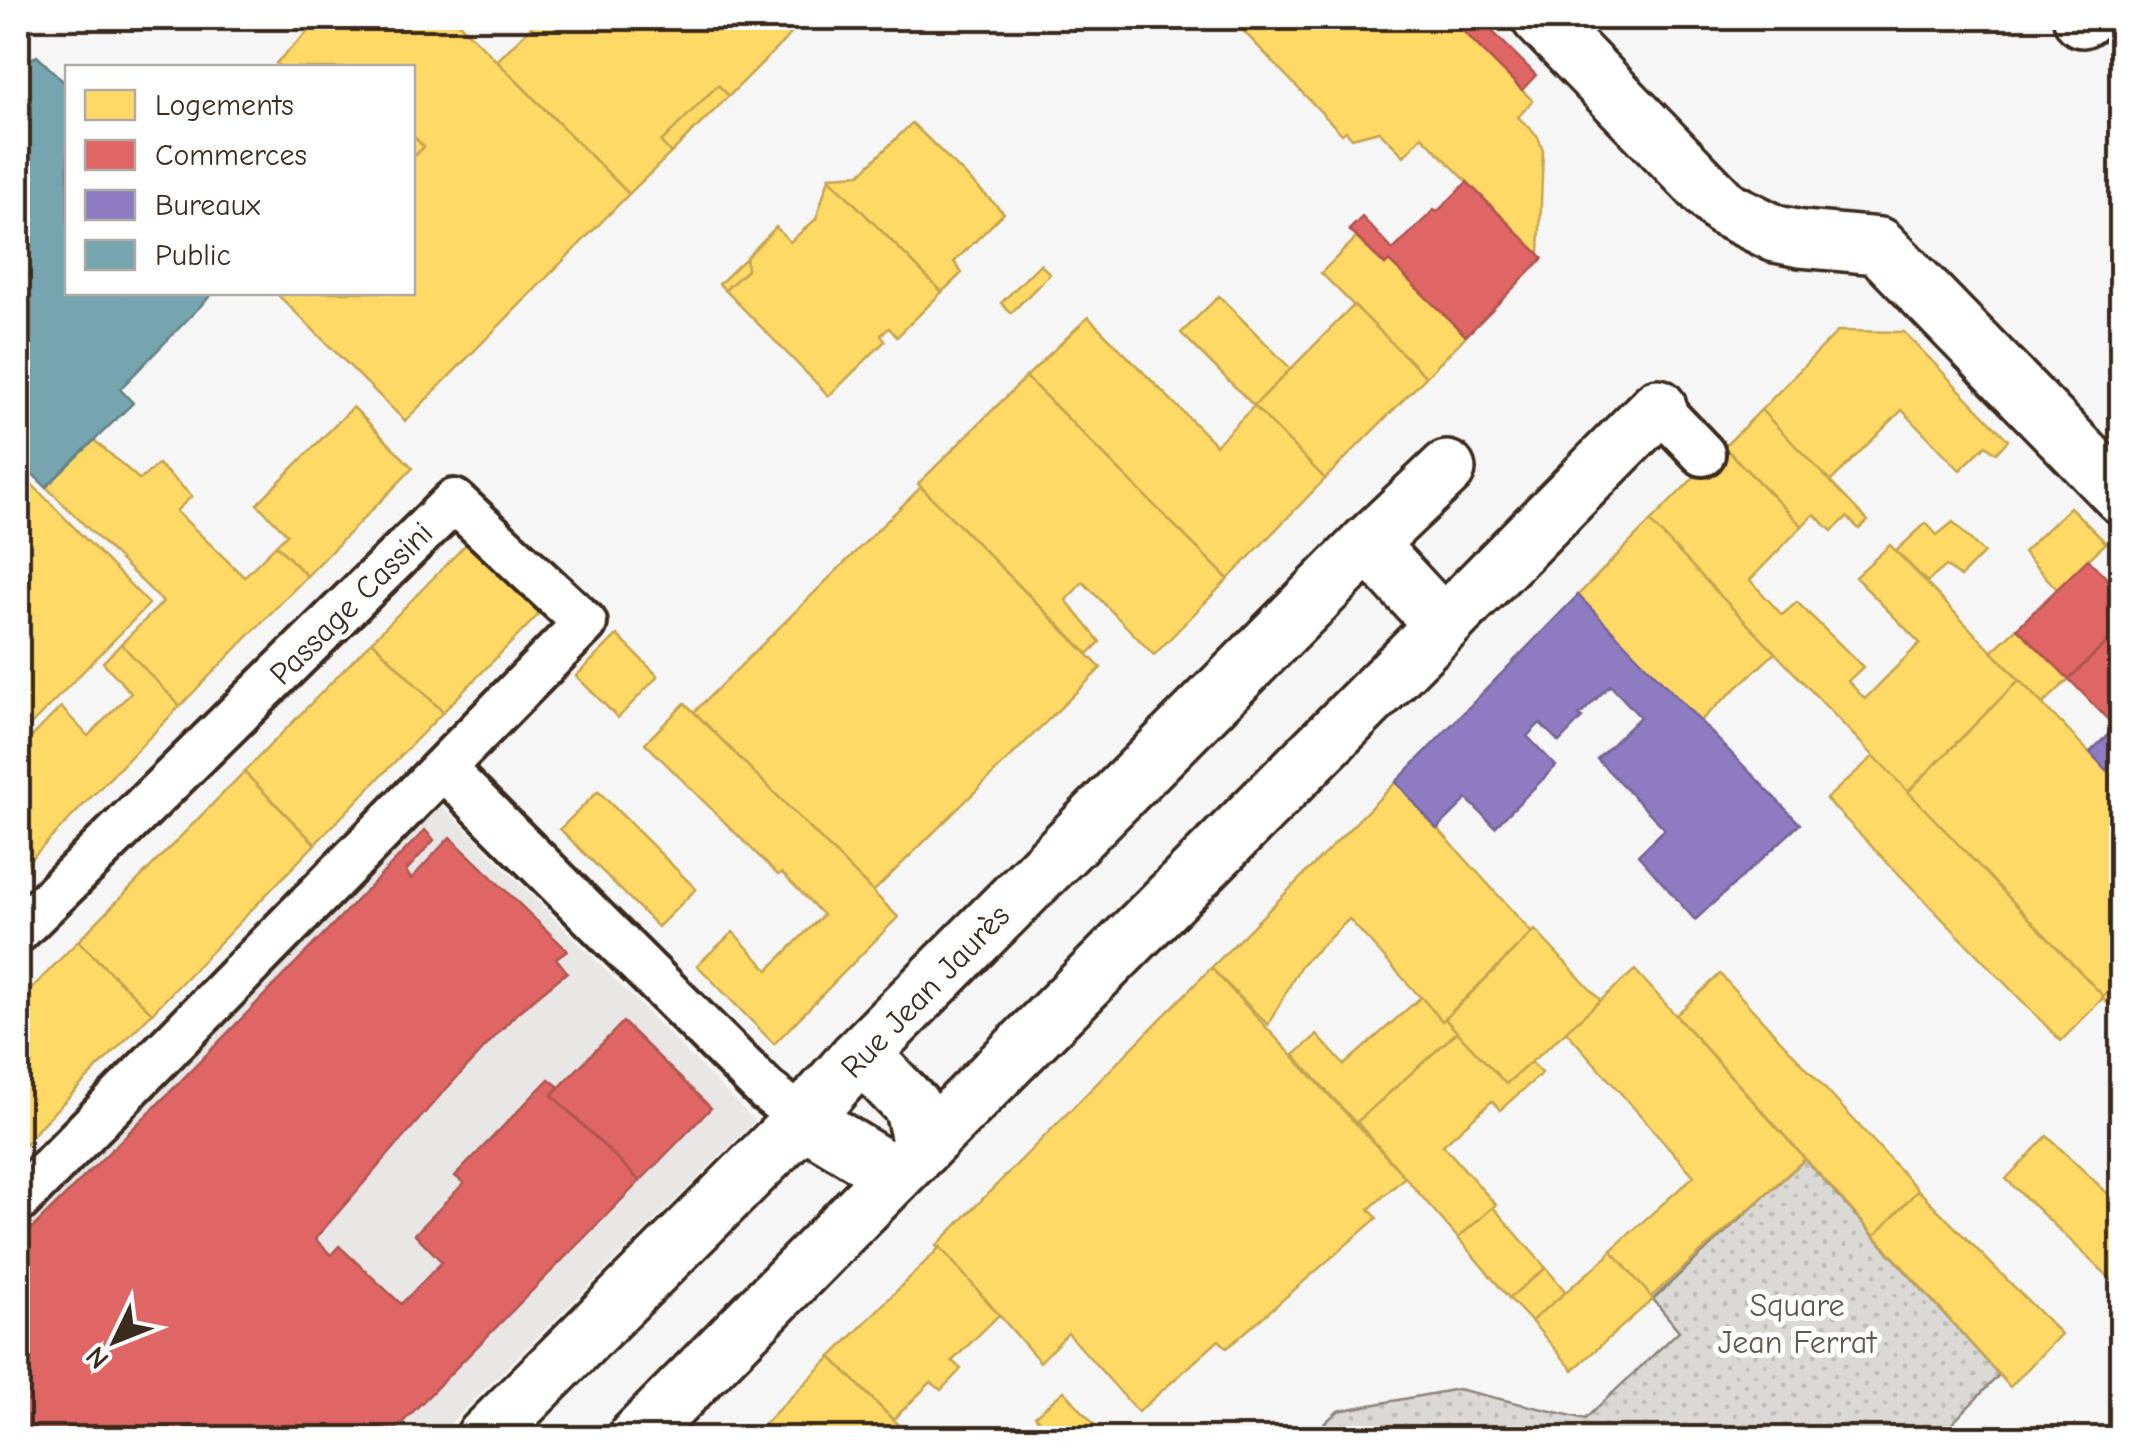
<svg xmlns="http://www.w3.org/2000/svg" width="2139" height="1456" viewBox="0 0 2139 1456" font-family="'Comic Neue',sans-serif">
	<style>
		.built { fill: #e9e7e6 }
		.garden { fill: url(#garden-dots); stroke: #8b827a; stroke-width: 2.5 }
		.homes { fill: #ffd966; stroke: #c4a450; stroke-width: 2.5 }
		.shops { fill: #e06666; stroke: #ae5450; stroke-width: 2.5 }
		.offices { fill: #8e7cc3; stroke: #756392; stroke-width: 2.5 }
		.public { fill: #76a5af; stroke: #648084; stroke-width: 2.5 }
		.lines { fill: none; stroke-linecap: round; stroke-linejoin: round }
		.lane-casing { stroke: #3b2a1e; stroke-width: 50 }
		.street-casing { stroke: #3b2a1e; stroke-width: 62 }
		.secondary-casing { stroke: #3b2a1e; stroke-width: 62 }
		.lane { stroke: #fff; stroke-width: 42 }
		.street { stroke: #fff; stroke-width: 55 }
		.secondary { stroke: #fff; stroke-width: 55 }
		.labels { text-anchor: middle; stroke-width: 10; stroke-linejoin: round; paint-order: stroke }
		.street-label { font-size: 32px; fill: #3b2a1e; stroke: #fff }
		.park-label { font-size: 32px; fill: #63564c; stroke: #fff }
	</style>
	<defs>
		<pattern id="garden-dots" width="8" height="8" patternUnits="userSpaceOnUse" patternTransform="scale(2.5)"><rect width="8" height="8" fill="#dbd9d6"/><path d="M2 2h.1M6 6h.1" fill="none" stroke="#bdbab7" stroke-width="1.8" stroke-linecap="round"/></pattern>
	</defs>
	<rect width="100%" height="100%" fill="#f7f6f6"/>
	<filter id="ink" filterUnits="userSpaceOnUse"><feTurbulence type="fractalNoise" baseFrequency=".01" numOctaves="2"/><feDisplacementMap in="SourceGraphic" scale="20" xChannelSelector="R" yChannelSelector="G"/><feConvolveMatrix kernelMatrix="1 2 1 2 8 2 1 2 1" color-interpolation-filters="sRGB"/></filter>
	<g filter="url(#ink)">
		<polygon class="built" points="434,797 755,1121 436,1438 18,1438 18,1218"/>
		<polygon class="garden" points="1805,1159 1999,1375 1938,1438 1308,1438 1338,1411 1458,1389 1585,1419 1679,1331 1653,1299"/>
		<g class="homes">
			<polygon points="322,18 454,18 629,194 405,421 275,292 412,292 412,158 424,147 412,135 412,68 281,68 276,63"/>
			<polygon points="540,18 807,18 729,96 718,85 661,142 671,153 629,194 497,61"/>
			<polygon points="1231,18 1450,18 1533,101 1518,117 1538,137 1543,151 1539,254 1422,136 1404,156 1379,131 1352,138 1346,131 1342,134"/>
			<polygon points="718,85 729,96 671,153 661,142"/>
			<polygon points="912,123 1004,213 954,262 962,273 942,292 829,178 830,176 860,174"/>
			<polygon points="412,135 424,147 412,158"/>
			<polygon points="829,178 942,292 897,337 889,328 881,335 885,341 829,396 725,290 747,270 746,258 776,227 790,242 816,219"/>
			<polygon points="1356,238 1385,265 1389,261 1466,336 1426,377 1321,273"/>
			<polygon points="746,258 747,270 725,290 719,284"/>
			<polygon points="1040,264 1050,274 1011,313 1001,303"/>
			<polygon points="1219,296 1291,369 1254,406 1181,333"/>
			<polygon points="1354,305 1426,377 1325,479 1254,406"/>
			<polygon points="1088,317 1216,445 1254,406 1325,479 1228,579 1026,377"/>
			<polygon points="1838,331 1904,332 2008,440 1996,453 1986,445 1960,470 1902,410 1830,482 1761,410"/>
			<polygon points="1026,377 1228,579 1154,655 1083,582 1066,600 1100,642 1088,654 918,484"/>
			<polygon points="353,407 413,468 307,576 276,545 287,534 257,504"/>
			<polygon points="1761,410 1868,521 1859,529 1847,517 1832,531 1814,514 1802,526 1724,447"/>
			<polygon points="94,440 140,480 158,464 192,496 176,511 244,577 276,545 307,576 180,706 121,644 163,602 46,487"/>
			<polygon points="1724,447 1802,526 1750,580 1782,615 1797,602 1863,667 1848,681 1865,699 1920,643 1855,577 1890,545 2019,680 1908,792 1650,522"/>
			<polygon points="18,470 149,604 18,738"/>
			<polygon points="921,487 1101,668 873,892 694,712"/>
			<polygon points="2070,507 2106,543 2057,589 2023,552"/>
			<polygon points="1650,522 1775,653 1699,722 1578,595"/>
			<polygon points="1953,522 1984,553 1960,577 1946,566 1927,582 1896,551 1926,523 1937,535"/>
			<polygon points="476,534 546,607 443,712 372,641"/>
			<polygon points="2017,628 2069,679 2043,704 1992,651"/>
			<polygon points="617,635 658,676 618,718 576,676"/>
			<polygon points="372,641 443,712 315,844 244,772"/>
			<polygon points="121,644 180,706 18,872 18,751 61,707 88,736 131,693 103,662"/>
			<polygon points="2019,680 2122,786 2122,978 2104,997 1908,792"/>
			<polygon points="685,703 898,917 774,1044 697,965 733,932 768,970 823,915 782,873 778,875 645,743"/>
			<polygon points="1874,756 2104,997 2061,1041 1826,799"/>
			<polygon points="244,772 315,844 152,1013 78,941"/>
			<polygon points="1396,782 1532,933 1442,1021 1349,919 1301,965 1268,1025 1211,968"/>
			<polygon points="598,791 696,889 658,927 560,829"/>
			<polygon points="1535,930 1601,1001 1506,1084 1445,1019"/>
			<polygon points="78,941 152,1013 42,1124 18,1154 18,999 29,991"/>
			<polygon points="1211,968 1405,1177 1369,1209 1377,1218 1227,1348 1219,1340 1138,1412 1068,1333 1040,1362 940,1247 939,1249 936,1246"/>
			<polygon points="1635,970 1805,1159 1651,1297 1611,1250 1694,1176 1566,1031"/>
			<polygon points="1720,974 1918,1190 1875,1236 1676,1015"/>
			<polygon points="2122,978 2122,1017 2102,998"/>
			<polygon points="1421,997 1442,1021 1445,1019 1457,1032 1356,1123 1294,1055 1317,1035 1344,1065"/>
			<polygon points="1457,1032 1506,1084 1531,1062 1542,1073 1500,1110 1492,1101 1443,1145 1496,1205 1458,1238 1357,1122"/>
			<polygon points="2047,1136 2122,1207 2122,1270 2112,1280 2006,1179"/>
			<polygon points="1918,1190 2061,1334 2010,1387 1875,1236"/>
			<polygon points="1493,1207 1546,1268 1509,1298 1458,1238"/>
			<polygon points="940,1247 999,1315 952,1361 961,1369 941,1390 931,1382 893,1420 831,1357"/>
			<polygon points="1611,1250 1653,1299 1573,1370 1531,1321 1607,1257"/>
			<polygon points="1546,1268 1566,1292 1531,1321 1509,1298"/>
			<polygon points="831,1357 893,1420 913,1438 750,1438"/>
			<polygon points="1064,1391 1069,1396 1106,1438 1054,1438 1035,1416"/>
		</g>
		<g class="shops">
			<polygon points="1450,18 1479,18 1536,75 1522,90"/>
			<polygon points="1467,182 1543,258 1466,336 1389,261 1385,265 1349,230 1362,217 1393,250 1434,210 1437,212"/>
			<polygon points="2088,559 2122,594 2122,628 2069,679 2017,628"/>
			<polygon points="2122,628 2122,721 2115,727 2069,679"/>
			<polygon points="425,830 434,840 406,871 411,879 450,837 567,950 556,958 567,972 518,1012 436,1100 315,1239 331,1255 339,1246 401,1304 442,1262 415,1234 464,1183 455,1176 549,1079 559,1087 552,1095 640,1181 387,1438 18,1438 18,1242 175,1087"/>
			<polygon points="623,1022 711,1108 640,1181 552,1095"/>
		</g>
		<g class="offices">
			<polygon points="1578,595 1800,824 1695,920 1638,855 1665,829 1597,759 1640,717 1610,685 1579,716 1582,718 1559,742 1540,723 1527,736 1556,766 1495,827 1467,799 1437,829 1396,782"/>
			<polygon points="2122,721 2122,755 2106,770 2090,752"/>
		</g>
		<polygon class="public" points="37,56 68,86 68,292 214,292 120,389 133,403 46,487 18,460 18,65"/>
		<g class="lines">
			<g class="lane-casing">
				<g id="lane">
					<polyline points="1658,407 1703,454"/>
					<polyline points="444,769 766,1090 803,1119"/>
					<polyline points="18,931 454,501 585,623 18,1201"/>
				</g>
			</g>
			<g class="street-casing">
				<g id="street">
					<polyline points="2082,19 2084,18"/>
					<polyline points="1443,625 1658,407"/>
					<polyline points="857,1058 879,1072 912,1106 922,1148"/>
					<polyline points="803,1119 895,1175"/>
					<polyline points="484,1438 803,1119 857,1058 1368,544 1447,469"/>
					<polyline points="636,1438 895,1175 1443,625 1368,544"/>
				</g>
			</g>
			<g class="secondary-casing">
				<polyline id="secondary" points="1540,18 1724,208 1776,234 1801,239 1879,246 2122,496"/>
			</g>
			<use href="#lane" class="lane"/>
			<use href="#street" class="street"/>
			<use href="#secondary" class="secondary"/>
		</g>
	</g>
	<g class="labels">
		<g class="street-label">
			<text transform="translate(351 603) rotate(-45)" y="11">Passage Cassini</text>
			<text transform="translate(925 991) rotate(-46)" y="11">Rue Jean Jaurès</text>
		</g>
		<g class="park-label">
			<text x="1797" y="1316">Square<tspan x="1797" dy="37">Jean Ferrat</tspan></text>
		</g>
	</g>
	<rect width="2139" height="1456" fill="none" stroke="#fff" stroke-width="60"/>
	<rect x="30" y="30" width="2079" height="1396" fill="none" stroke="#3b2a1e" stroke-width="4" filter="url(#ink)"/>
	<rect x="65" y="65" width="350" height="230" fill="#ffffff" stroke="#b1aaa5" stroke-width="2.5"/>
	<rect x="85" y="90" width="50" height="30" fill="#ffd966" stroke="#b1aaa5" stroke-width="2.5"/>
	<text x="155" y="115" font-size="30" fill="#3b2a1e">Logements</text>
	<rect x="85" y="140" width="50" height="30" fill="#e06666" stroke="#b1aaa5" stroke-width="2.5"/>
	<text x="155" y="165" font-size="30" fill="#3b2a1e">Commerces</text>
	<rect x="85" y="190" width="50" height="30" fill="#8e7cc3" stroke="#b1aaa5" stroke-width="2.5"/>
	<text x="155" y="215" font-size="30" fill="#3b2a1e">Bureaux</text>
	<rect x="85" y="240" width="50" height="30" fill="#76a5af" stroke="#b1aaa5" stroke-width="2.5"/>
	<text x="155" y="265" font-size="30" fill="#3b2a1e">Public</text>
	<g transform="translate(115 1341) rotate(227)" stroke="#ffffff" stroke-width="8" paint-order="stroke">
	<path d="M0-8L18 38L0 25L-18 38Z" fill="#3b2a1e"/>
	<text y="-15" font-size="28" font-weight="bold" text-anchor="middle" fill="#3b2a1e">N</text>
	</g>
</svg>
